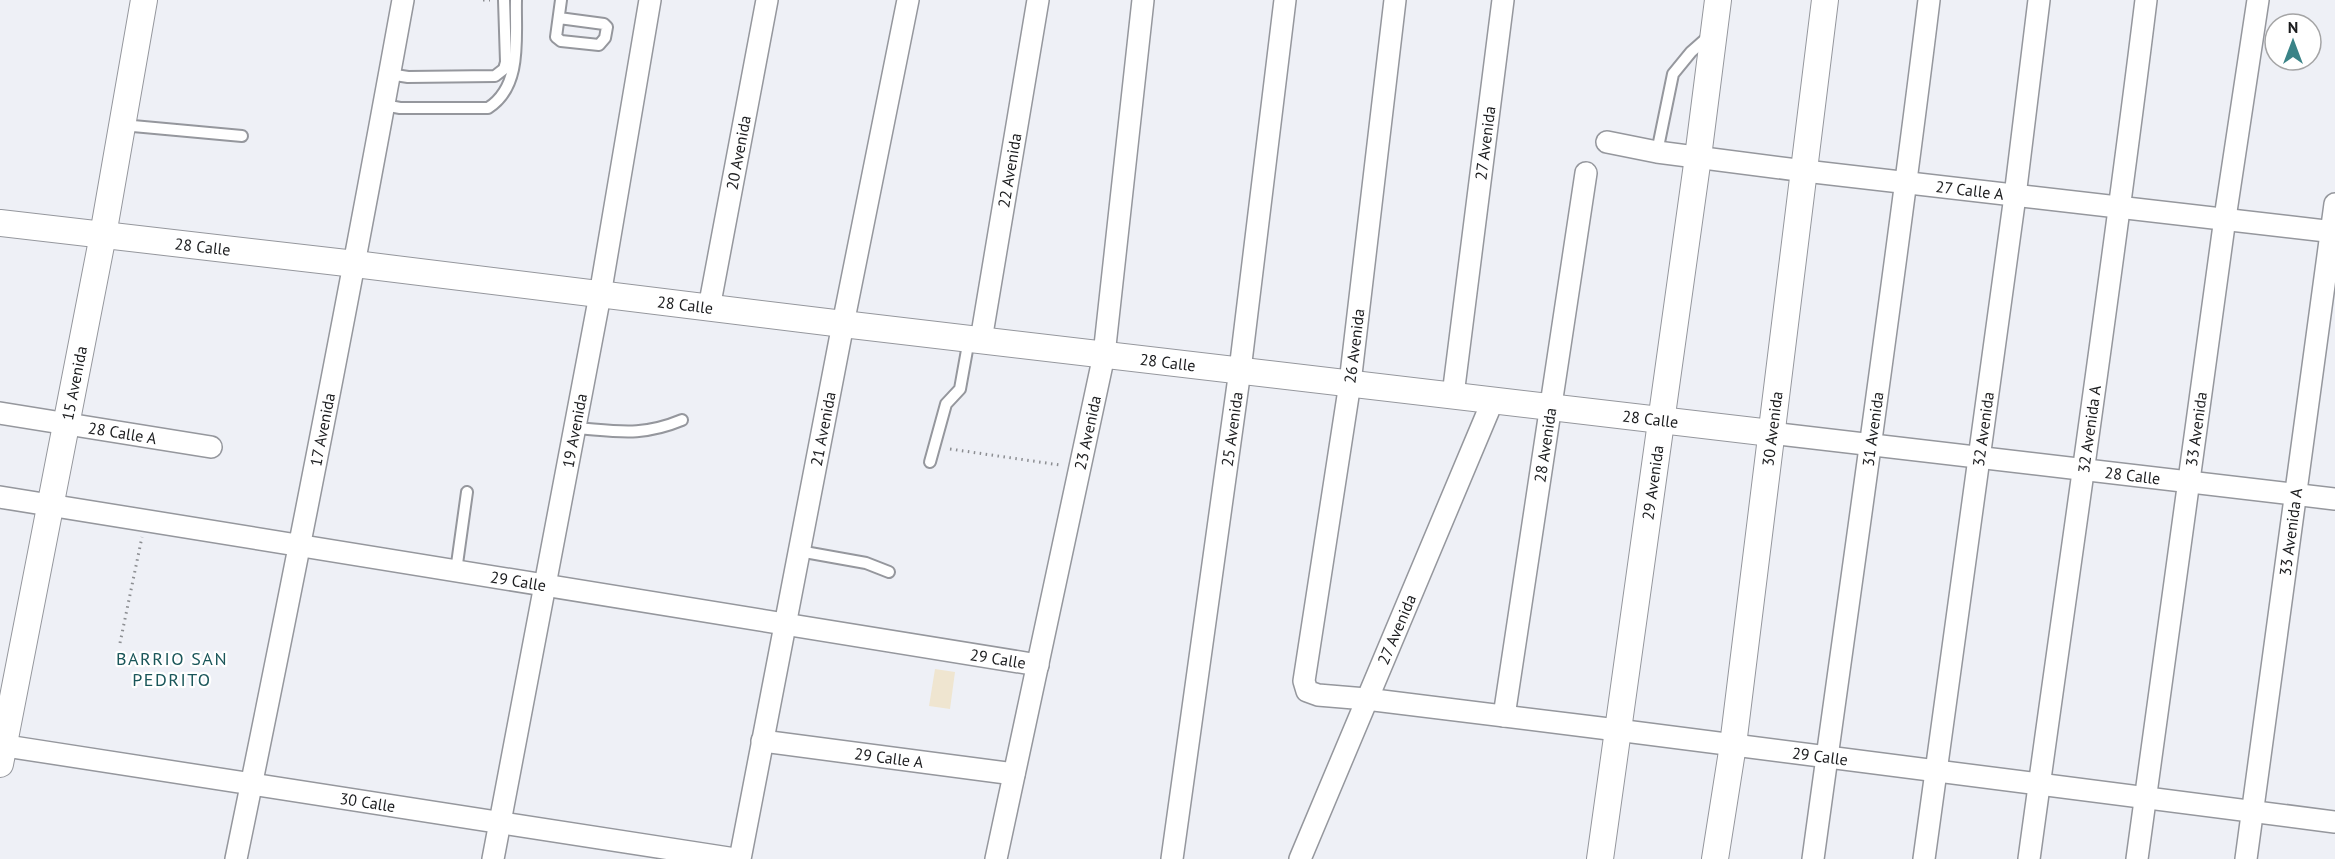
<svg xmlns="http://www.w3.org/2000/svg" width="2335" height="859" font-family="'PT Sans',sans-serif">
  <rect width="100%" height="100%" fill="#eef0f6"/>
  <polygon fill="#efe5d0" points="935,669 955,672 950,709 929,706"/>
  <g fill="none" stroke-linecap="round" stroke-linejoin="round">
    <defs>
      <g id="service">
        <polyline points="559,18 604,24 607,27 605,38 599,45 561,41 556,37 561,0"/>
        <polyline points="389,74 408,77 495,76 504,69 506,62 504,0"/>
        <path d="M384,105L400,108H488C523,86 515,36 516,0"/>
        <polyline points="122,125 242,136"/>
        <polyline points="1657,152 1673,74 1691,52 1708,37"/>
        <path d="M575,428C617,431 641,437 682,420"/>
        <polyline points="930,462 946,404 960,389 969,339"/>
        <polyline points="799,551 866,563 889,572"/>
        <polyline points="456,571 467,492"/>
      </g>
      <g id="minor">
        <path id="s1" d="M1395,0L1350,383L1304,681L1307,691L1318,695L1366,699L1617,730L2335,822"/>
        <path id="s2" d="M1607,142L1657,152L1805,171L2335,232"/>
        <path id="s3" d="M709,308L767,0"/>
        <path id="s4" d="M981,340L1038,0"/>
        <path id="s5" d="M1453,395L1503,0"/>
        <path id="s6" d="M0,413L211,447"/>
        <path id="s7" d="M1771,433L2335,499"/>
        <path id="s8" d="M0,497L1038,665"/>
        <path id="s9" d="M1504,716L1586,173"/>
        <path id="s10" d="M762,741L1014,774"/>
        <path id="s11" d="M0,745L735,859"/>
        <path id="s12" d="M236,859C295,573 351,287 403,0"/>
        <path id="s13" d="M493,859L600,295L650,0"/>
        <path id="s14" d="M740,859L843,324L908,0"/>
        <path id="s15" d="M996,859L1104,355L1143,0"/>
        <path id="s16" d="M1172,859L1240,370L1285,0"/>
        <path id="s17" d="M1300,859L1493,400"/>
        <path id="s18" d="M1813,859C1852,573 1894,287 1929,0"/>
        <path id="s19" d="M1924,859L2015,196L2039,0"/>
        <path id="s20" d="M2029,859C2068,573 2111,287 2146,0"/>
        <path id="s21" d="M2137,859L2225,218L2258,0"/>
        <path id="s22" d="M2246,859L2335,204"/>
      </g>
      <g id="tertiary">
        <path id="s23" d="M0,223L355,264L843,324L1771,433"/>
        <path id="s24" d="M0,764L103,235L144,0"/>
        <path id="s25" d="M1600,859L1698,157L1718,0"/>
        <path id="s26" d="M1715,859L1733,745L1825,0"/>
      </g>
    </defs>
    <use href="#service" stroke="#95979d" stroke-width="14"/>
    <use href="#minor" stroke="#95979d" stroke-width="24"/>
    <use href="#tertiary" stroke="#95979d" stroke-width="28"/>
    <g stroke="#8c8e92" stroke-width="3" stroke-dasharray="1.5 4.5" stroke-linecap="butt">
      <polyline points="483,0 490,0"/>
      <polyline points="950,449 1060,465"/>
      <polyline points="120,643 142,537"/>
    </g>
    <use href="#service" stroke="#fff" stroke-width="10"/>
    <use href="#minor" stroke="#fff" stroke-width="21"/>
    <use href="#tertiary" stroke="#fff" stroke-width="26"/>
  </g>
  <g text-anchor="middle" stroke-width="4.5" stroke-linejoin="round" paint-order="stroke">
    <g font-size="16" fill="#1b1c1e" stroke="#fff">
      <text dy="6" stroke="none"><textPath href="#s5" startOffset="254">27 Avenida</textPath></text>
      <text dy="6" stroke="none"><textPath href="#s3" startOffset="158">20 Avenida</textPath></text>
      <text dy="6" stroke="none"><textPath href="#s4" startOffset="172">22 Avenida</textPath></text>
      <text dy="6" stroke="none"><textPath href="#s2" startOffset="366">27 Calle A</textPath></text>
      <text dy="6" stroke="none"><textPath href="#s23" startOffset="204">28 Calle</textPath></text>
      <text dy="6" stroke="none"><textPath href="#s23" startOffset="690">28 Calle</textPath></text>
      <text transform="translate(1354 346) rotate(-83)" y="6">26 Avenida</text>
      <text dy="6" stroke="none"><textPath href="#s23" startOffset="1176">28 Calle</textPath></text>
      <text dy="6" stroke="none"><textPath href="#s24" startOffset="388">15 Avenida</textPath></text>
      <text dy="6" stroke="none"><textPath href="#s23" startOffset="1662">28 Calle</textPath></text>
      <text dy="6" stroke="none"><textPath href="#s14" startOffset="438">21 Avenida</textPath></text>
      <text dy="6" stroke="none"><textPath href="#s18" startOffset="434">31 Avenida</textPath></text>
      <text dy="6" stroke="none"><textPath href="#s21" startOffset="434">33 Avenida</textPath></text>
      <text dy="6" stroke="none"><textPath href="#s12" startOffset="438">17 Avenida</textPath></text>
      <text dy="6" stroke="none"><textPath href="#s13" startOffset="436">19 Avenida</textPath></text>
      <text dy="6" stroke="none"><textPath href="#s16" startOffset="434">25 Avenida</textPath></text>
      <text dy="6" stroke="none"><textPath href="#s26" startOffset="434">30 Avenida</textPath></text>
      <text dy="6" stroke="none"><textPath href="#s19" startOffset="434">32 Avenida</textPath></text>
      <text dy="6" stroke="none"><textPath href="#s20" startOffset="434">32 Avenida A</textPath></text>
      <text dy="6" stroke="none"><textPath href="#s15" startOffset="436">23 Avenida</textPath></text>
      <text dy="6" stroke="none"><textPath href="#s6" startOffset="124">28 Calle A</textPath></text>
      <text dy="6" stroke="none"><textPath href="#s9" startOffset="274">28 Avenida</textPath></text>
      <text dy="6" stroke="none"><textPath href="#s7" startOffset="364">28 Calle</textPath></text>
      <text dy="6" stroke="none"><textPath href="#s25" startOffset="380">29 Avenida</textPath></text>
      <text dy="6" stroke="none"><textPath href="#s22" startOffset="330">33 Avenida A</textPath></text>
      <text dy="6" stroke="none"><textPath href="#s8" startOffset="525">29 Calle</textPath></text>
      <text dy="6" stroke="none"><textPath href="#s17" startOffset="249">27 Avenida</textPath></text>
      <text dy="6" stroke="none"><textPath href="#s8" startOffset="1011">29 Calle</textPath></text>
      <text dy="6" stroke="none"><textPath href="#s1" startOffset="1215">29 Calle</textPath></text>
      <text dy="6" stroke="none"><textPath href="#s10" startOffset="128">29 Calle A</textPath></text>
      <text dy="6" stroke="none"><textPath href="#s11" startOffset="372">30 Calle</textPath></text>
    </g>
    <g font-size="18" letter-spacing="1.5" fill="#1a5659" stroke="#fff">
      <text x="172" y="665">BARRIO SAN<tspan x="172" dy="21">PEDRITO</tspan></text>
    </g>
  </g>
  <g transform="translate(2293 42)"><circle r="28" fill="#ffffff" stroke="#a4a4a5" stroke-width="1.5"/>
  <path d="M0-4.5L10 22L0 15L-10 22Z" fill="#3a8387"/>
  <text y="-9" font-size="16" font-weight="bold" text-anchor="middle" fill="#1b1c1e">N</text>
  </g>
</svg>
